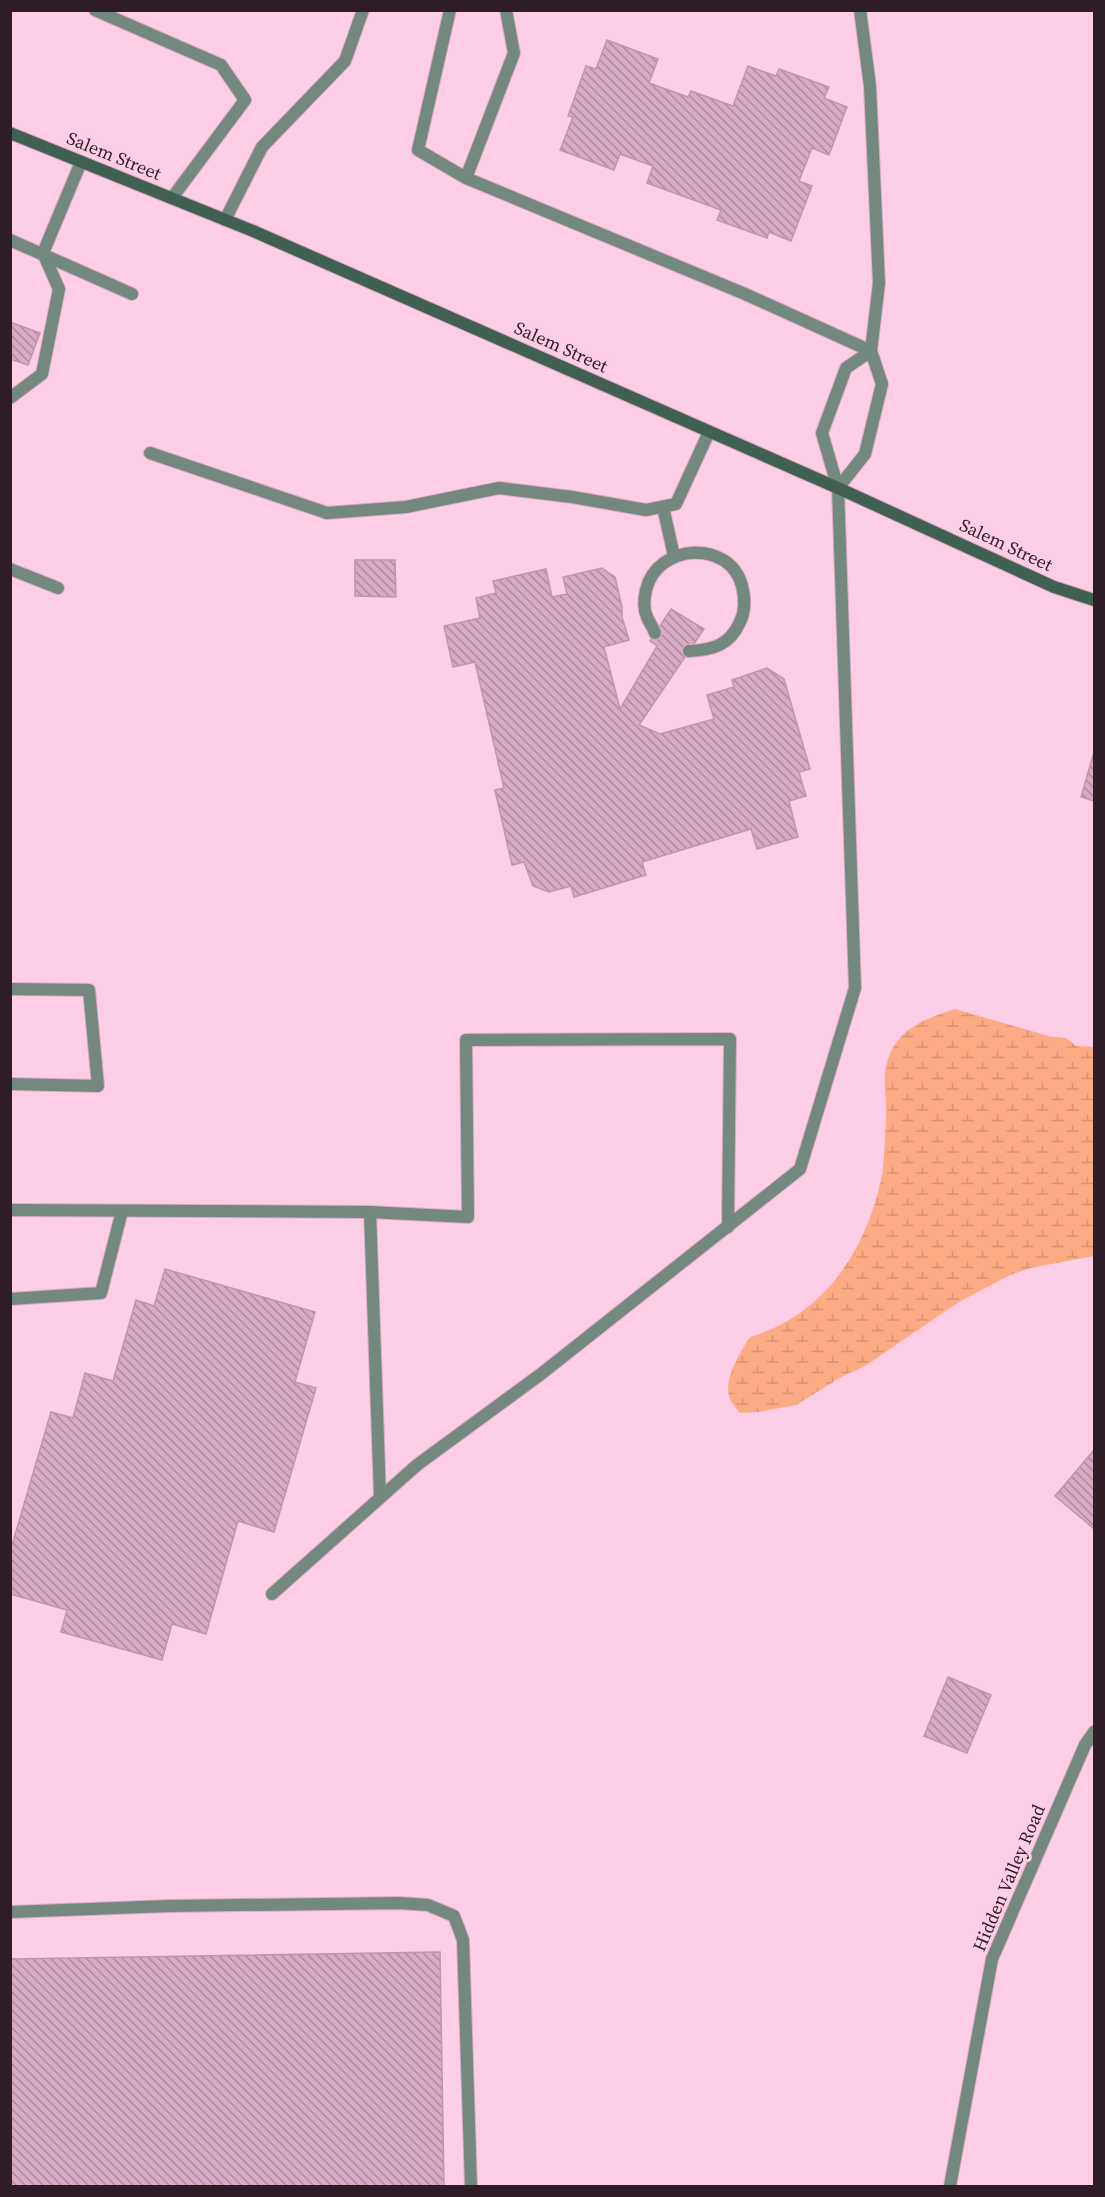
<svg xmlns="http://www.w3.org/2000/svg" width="1105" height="2197" font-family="'Source Serif 4',serif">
  <defs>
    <pattern id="wetland-marsh" width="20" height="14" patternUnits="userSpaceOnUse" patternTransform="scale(1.5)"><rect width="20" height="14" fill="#fcab85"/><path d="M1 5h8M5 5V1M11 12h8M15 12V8" fill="none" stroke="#d89373"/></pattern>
    <pattern id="building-back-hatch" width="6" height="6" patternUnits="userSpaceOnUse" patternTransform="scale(1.5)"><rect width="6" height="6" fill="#d9aac3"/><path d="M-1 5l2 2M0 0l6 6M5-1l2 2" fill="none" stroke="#b08a9e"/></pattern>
  </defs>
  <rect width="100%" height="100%" fill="#fecde6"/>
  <path fill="url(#wetland-marsh)" d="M955,1009L1052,1037L1066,1038L1076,1046L1094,1047V1256L1030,1268L1008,1276L959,1302L865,1366L843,1376L796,1405L758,1412L740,1413C737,1409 733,1405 731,1401C721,1382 740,1353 750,1337C824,1315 865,1252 881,1180C885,1161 884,1141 886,1121C888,1099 880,1076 890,1054C901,1027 930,1017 955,1009Z"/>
  <g fill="url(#building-back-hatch)" stroke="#c294ad" stroke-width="1.5">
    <polygon points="607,40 658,59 649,83 688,97 691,91 733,106 748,66 776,76 779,69 829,87 824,98 847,107 829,155 812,148 799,181 812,186 791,241 769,232 767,238 717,220 721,210 647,183 653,166 620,154 614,170 560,150 573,117 568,116 586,66 596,69"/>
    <polygon points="10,322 40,333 28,365 10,359"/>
    <polygon points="355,560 395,560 396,597 355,596"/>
    <polygon points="602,568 615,577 622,607 622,617 629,640 604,647 620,709 657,646 650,641 671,609 704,629 639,725 660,734 714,719 707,695 734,687 732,680 767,668 784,679 810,769 799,772 806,796 789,801 798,837 757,849 751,829 642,862 646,875 574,897 571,886 549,892 533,886 524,862 512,865 495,790 504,788 475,662 453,667 444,626 480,618 476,598 496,593 493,581 546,569 552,597 567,594 563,577"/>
    <polygon points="1094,752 1094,801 1081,797"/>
    <polygon points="165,1269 315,1312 295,1382 316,1388 274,1532 238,1521 206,1634 172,1624 162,1660 61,1632 67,1610 10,1594 10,1552 51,1412 73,1418 85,1373 113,1381 136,1300 154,1306"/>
    <polygon points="1094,1450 1094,1526 1093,1528 1055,1496"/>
    <polygon points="948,1677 991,1695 967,1753 924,1736"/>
    <polygon points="440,1952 444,2186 10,2186 10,1959"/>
  </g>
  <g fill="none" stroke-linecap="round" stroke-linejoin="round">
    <defs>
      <g id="lane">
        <polyline points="95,10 221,65 245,100 172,198"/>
        <polyline points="450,10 418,150 466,178 745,294 871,351"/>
        <polyline points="466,178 514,53 506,10"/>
        <polyline points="225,220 262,147 345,61 363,10"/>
        <polyline points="10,240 132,294"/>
        <polyline points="10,398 42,374 59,289 43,253 81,162"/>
        <polyline points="150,453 327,513 406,507 499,488 572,497 646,510 676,504 709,432"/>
        <polyline points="838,488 865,454 882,384 871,351 879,283 870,86 860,10"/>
        <polyline points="663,507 674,556"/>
        <polyline points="10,569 58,588"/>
        <path d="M655,633C653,627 649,622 647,617C643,608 644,598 646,590C657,543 730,539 742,586C745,598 746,610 740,622C730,645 713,650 689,651"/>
        <polyline points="10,989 89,990 98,1086 10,1084"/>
        <polyline points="10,1210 370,1212 380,1497"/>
        <polyline points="370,1212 468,1217 466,1040 730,1039 728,1227"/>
        <polyline points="10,1299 101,1293 122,1211"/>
        <polyline points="272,1594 417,1465 541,1374 800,1169 855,988 838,488 822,433 846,368 871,351"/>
        <polyline points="10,1912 169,1906 399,1903 428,1905 454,1916 463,1940 471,2186"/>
      </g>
      <polyline id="street" points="950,2186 992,1959 1085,1745 1094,1732"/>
      <polyline id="secondary" points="10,133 253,231 838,488 1054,587 1094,600"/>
    </defs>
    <use href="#lane" stroke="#d9adc3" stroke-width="14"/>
    <use href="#street" stroke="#d9adc3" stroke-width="14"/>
    <use href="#secondary" stroke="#d9adc3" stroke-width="14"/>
    <use href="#lane" stroke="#73887f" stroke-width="12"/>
    <use href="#street" stroke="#73887f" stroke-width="12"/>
    <use href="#secondary" stroke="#406052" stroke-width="12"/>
  </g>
  <g text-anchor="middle" stroke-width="6" stroke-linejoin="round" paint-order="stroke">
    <g font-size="18" fill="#2e1c26" stroke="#fecde6">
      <text transform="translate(114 156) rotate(22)" y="6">Salem Street</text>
      <text transform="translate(561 347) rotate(24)" y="6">Salem Street</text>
      <text transform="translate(1006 545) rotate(25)" y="6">Salem Street</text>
      <text transform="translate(1009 1878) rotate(-67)" y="6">Hidden Valley Road</text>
    </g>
  </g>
  <rect width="1105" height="2197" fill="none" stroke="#2e1c26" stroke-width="24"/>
</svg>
